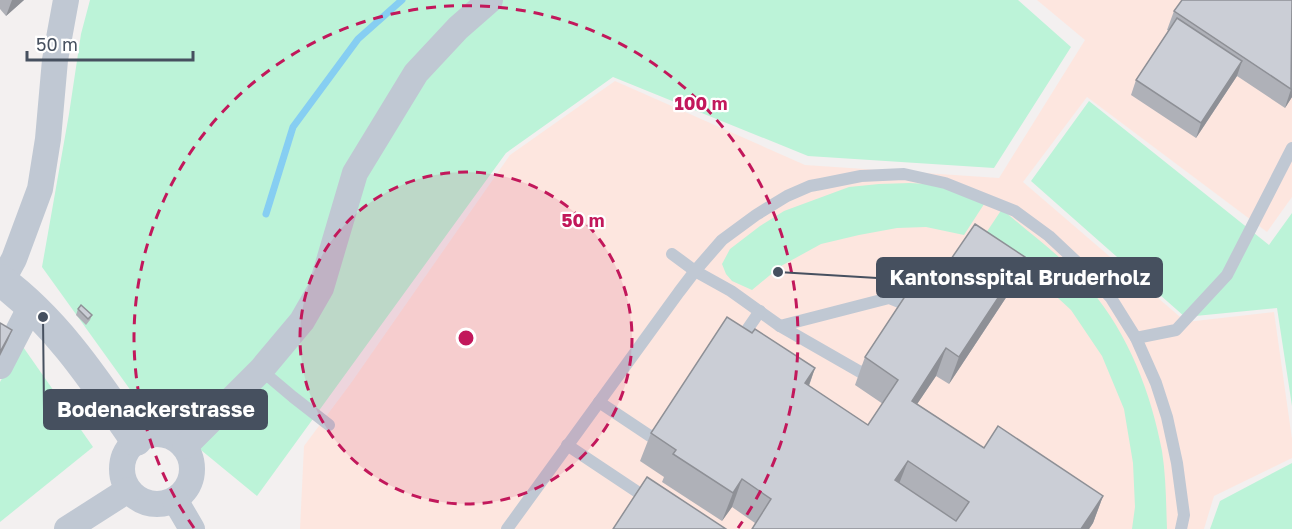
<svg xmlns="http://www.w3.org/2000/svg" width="1292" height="529" font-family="'Golos Text',sans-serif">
  <rect width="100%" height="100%" fill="#f3f0f0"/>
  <polygon fill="#fde6df" points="1037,0 1292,0 1292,197 1267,232 1087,97 1023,182 1186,322 1274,312 1292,439 1292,458 1214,496 1204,529 300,529 304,446 351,383 510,155 615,81 805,165 999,178 1085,40"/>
  <g fill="#bcf3d8">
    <polygon points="90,0 1018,0 1071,47 994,168 808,156 613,77 506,153 257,496 134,395 42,267 69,114 81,34"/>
    <polygon points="1089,101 1269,245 1292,213 1292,406 1277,308 1185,317 1031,181"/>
    <polygon points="910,183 942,185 988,198 964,235 926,227 897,228 859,235 821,244 781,266 752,290 732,281 726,274 722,264 730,249 760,226 784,211 849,187 879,184"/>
    <path d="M1002,209C1031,235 1065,258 1090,289C1129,335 1151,393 1162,451C1166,476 1166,503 1167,529H1132L1135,507L1133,463L1124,409L1102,356L1071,310L1033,275L982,239Z"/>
    <polygon points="21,344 93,447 0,522 0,382"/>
    <polygon points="1292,463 1292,529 1210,529 1220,501"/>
  </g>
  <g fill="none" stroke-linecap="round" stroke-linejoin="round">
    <polyline stroke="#86cef2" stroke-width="7" points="266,214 293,127 358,39 402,0"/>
    <g stroke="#c0c8d3" stroke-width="12">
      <polyline points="672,254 695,271 731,291 780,326 862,373 870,366"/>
      <polyline points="780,326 889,298 914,308"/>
      <polyline points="1136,338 1176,330 1227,275 1292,148"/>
      <polyline points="738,343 760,311"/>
      <polyline points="261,370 293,397 329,425"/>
      <polyline points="599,402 650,436 665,434"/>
      <polyline points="567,445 651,501"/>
      <polyline points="507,529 679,292 695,271 722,240 756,215 787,196 810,186 821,184 861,176 904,174 945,183 1015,211 1049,236 1081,266 1111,298 1136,338 1156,383 1167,417 1177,463 1184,515 1181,529"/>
    </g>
    <g stroke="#c0c8d3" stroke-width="26">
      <polyline points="2,281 14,259 40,189 48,139 55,60 66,0"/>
      <polyline points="0,366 31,306"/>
      <circle cx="157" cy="469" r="35"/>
      <polyline points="185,446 261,370 302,321 321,288 355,173 416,73 458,28 490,0"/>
      <polyline points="175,500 192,529"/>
      <polyline points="67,529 128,490"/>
    </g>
    <path stroke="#c0c8d3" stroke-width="32" d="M0,280C57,322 96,382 136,440"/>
  </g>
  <g fill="#afb1b8">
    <polygon points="0,0 24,0 6,16 0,9"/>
    <polygon points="1292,0 1292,97 1285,108 1237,76 1196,138 1131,95 1136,80 1169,31 1167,30 1174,11"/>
    <polygon points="1025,257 1015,284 949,384 936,376 917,404 984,448 1103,496 1093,523 1089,529 752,529 755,523 732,507 722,521 662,482 664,477 640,461 651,433 752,333 815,368 809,386 868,425 883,404 855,385 865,357 936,281"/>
    <polygon points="78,309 92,315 90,320 86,325 76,315"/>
  </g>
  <g fill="#8e9096">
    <polygon points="12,0 24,0 6,16"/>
    <polygon points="1242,61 1237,76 1196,138 1201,123"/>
    <polygon points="1292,88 1292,97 1285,108 1291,89"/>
    <polygon points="1025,257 1015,284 949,384 959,357"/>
    <polygon points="12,330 8,340 0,356 0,352"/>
    <polygon points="946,348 936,376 901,428 912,401"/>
    <polygon points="815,368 805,396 805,383"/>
    <polygon points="908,461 897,489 895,480"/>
    <polygon points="742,479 732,507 722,521 733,493"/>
    <polygon points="1103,496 1093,523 1089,529 1081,529"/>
  </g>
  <g fill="#cbced6" stroke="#8e9096" stroke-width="1.5" fill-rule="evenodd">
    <polygon points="1182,0 1292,0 1291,89 1174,11"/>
    <polygon points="1177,18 1242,61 1201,123 1136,80"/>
    <path d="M975,224L1025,257L959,357L946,348L912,401L984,448L998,426L1103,496L1081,529H752L771,499L742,479L733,493L673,454L676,450L651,433L727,317L752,333L755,329L815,368L805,383L868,425L898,380L865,357L921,272L936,281ZM908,461L969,502L956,521L895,480Z"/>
    <polygon points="81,305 92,315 88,319 78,309"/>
    <polygon points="0,323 12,330 0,352"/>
    <polygon points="647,477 726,529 613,529"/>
  </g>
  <circle cx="466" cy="338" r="166" fill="#c2185b" fill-opacity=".12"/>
  <g fill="none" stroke="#c2185b" stroke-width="3" stroke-dasharray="10 8">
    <circle cx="466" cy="338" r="166"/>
    <path d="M194 528A332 332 0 1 1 738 528"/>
  </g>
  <circle cx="466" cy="338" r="9" fill="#c2185b" stroke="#fff" stroke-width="3"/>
  <g font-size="18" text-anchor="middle" font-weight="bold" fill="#c2185b" stroke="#fff" stroke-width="4.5" stroke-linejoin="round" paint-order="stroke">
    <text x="701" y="110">100 m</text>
    <text x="583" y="227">50 m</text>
  </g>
  <path fill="none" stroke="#46505f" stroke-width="2" d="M778 272L877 278M43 317L44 410"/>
  <g fill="#46505f" stroke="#fff" stroke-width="2">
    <circle cx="778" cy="272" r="6"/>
    <circle cx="43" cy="317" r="6"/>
  </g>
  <g fill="#46505f" stroke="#46505f" stroke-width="2">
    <rect x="877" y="258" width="285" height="39" rx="6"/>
    <rect x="44" y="390" width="223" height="39" rx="6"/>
  </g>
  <g font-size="21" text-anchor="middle" font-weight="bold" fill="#fff">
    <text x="1020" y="285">Kantonsspital Bruderholz</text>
    <text x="156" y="417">Bodenackerstrasse</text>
  </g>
  <path d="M27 51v9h166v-9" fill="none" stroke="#46505f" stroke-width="3"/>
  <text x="36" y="51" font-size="18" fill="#46505f" stroke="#ffffff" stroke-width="4.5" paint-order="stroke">50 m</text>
</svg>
